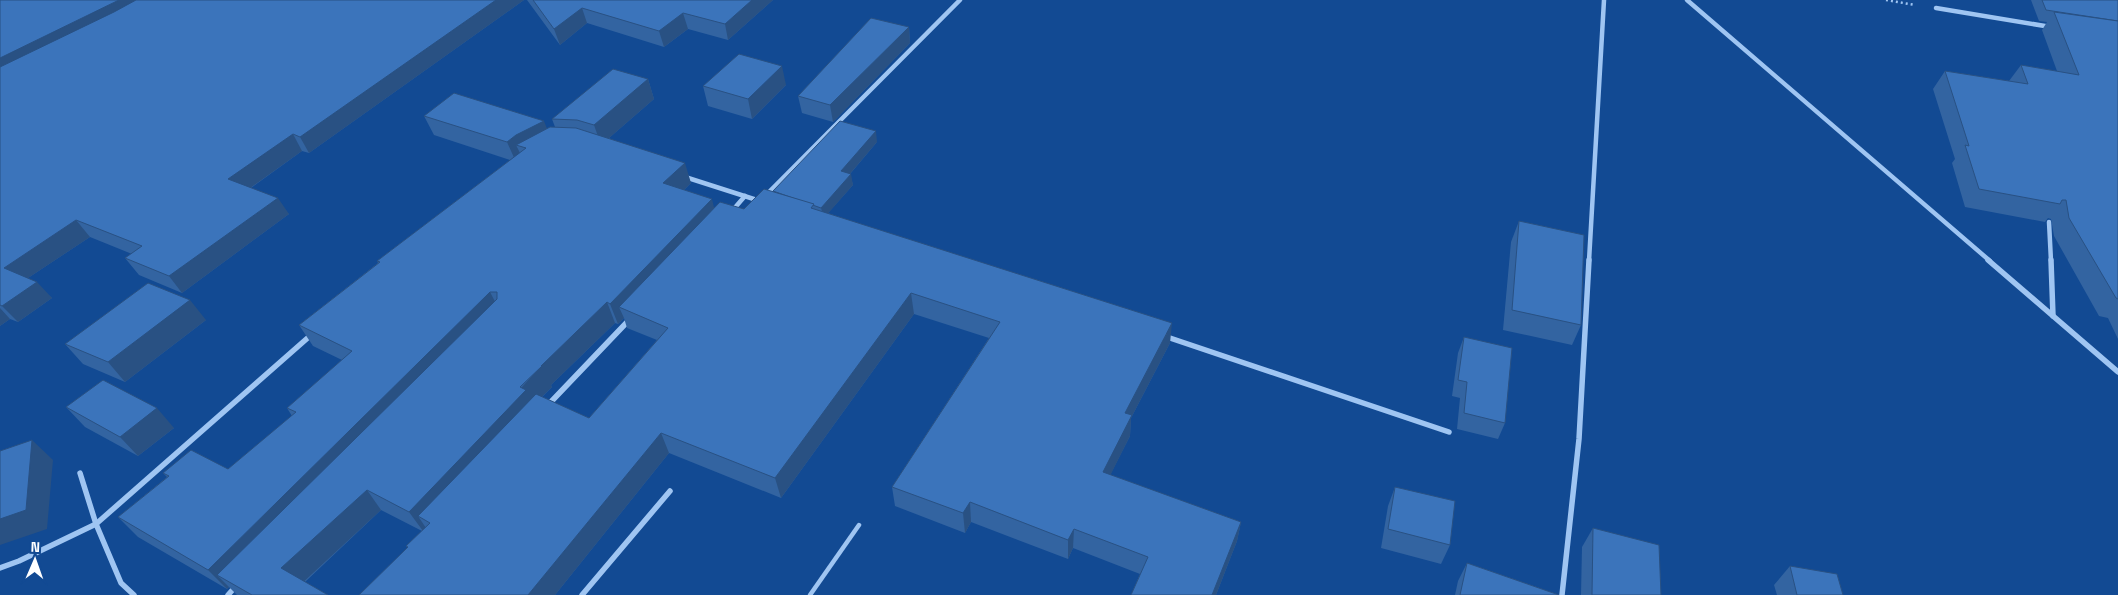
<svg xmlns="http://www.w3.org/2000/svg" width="2118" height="595" font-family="'Space Grotesk',sans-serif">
  <rect width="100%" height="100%" fill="#124a93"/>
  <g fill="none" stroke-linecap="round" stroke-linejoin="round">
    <polyline stroke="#9fc5f2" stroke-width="2.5" stroke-dasharray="2 3" stroke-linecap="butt" points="1886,0 1915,5"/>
    <polyline stroke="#9fc5f2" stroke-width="4.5" points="810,595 859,525"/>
    <g stroke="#9fc5f2" stroke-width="4.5">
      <polyline points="1687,0 1990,261"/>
      <polyline points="1936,8 2051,27"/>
      <polyline points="685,177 760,201"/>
      <polyline points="766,195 960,0"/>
      <polyline points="732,211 745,196"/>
      <polyline points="2049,222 2051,261"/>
      <polyline points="1589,261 1604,0"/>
    </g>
    <g stroke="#9fc5f2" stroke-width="5.5">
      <polyline points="1988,260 2118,372"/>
      <polyline points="2051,260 2053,316"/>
      <polyline points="1164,336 1449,432"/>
      <polyline points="548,405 630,319"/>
      <polyline points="80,473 96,524 121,583 134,595"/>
      <polyline points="0,568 19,561 96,524 311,335"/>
      <polyline points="228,595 236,586"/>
      <polyline points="582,595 670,491"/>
      <polyline points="1562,595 1579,439 1589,260"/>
    </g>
  </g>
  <g fill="#3364a1" fill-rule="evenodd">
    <polygon points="0,0 524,0 309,153 302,151 251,188 289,214 182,293 139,275 125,258 132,254 90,237 28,278 52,298 18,322 10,319 0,326"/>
    <polygon points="527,0 773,0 728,40 688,29 664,47 587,23 560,45"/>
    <polygon points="2031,0 2118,0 2118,339 2108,318 2099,316 2054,236 2051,219 2048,218 2045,222 1965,207 1952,163 1955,159 1933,89 1945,71 2009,81 2021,65 2057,71 2042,30 2047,22 2039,21"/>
    <polygon points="909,27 910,43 833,122 802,113 798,96"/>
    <path d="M648,79L654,99L609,138L691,183L684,190L714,208L744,209L773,191L877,142L850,174L853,185L828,213L1170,343L1131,418L1130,436L1110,475L1241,522L1237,541L1216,595H1131L1140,574L1073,548L1068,559L971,522L965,533L895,506L892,487L989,338L914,314L781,498L669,453L555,595H359L408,548L406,546L422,531L381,510L305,582L328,595H237L229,587L227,589L138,537L118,517L167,477L163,473L228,469L292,416L287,408L342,360L313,346L299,325L378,263L377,261L510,160L434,135L424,116L547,129L555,127L552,119ZM624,318L627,328L657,340L589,418L542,397L552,387L551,385L615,323L618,324Z"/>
    <polygon points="786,85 752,119 708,106 703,86"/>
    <polygon points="1519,221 1581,325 1572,345 1503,330 1511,242"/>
    <polygon points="206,320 125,382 83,364 65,344"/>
    <polygon points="1464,337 1505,423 1498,439 1457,429 1460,398 1452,396 1458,353"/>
    <polygon points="66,407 174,428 138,456 85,427"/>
    <polygon points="1395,487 1450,545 1441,564 1381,548 1388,506"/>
    <polygon points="1593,528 1661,595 1581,595 1582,547"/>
    <polygon points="1467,563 1559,595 1455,595 1458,581"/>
    <polygon points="1790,566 1843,595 1777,595 1774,585"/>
  </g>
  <g fill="#295183">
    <polygon points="119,0 158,0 0,80 0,58"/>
    <polygon points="496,0 524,0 309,153 300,137"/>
    <polygon points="752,0 773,0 728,40 725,24"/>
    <polygon points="582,8 587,23 560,45 554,29"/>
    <polygon points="683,13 688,29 664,47 659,31"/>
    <polygon points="909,27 910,43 833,122 830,105"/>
    <polygon points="782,66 786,85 752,119 748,99"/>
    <polygon points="648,79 654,99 601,145 594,125"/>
    <polygon points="544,121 552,141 526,148 516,145 522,157 516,162 507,142 516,135"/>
    <polygon points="876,131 877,142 843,182 841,171"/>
    <polygon points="293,134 302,151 239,196 228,179"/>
    <polygon points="685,163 691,183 670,204 663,183"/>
    <polygon points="851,174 853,185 824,218 821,208"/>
    <polygon points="278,198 289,214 182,293 169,276"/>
    <polygon points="712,199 717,220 619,307 624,318 618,324 610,304"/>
    <polygon points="76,220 90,237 19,284 4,268"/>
    <polygon points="37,282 52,298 18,322 2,306"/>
    <polygon points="490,292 501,313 217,575 229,587 227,589 208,570"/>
    <polygon points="911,293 914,314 781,498 775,478"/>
    <polygon points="190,300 206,320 125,382 108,362"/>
    <polygon points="607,302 615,323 551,385 552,387 418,516 426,528 423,531 409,512 541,366"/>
    <polygon points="0,308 10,319 0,326"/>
    <polygon points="1172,323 1170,343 1131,418 1130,436 1102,492 1103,472 1125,413"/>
    <polygon points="157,408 174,428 138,456 120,437"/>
    <polygon points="661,433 669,453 555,595 528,595"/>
    <polygon points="32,440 53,460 47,529 0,545 0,519"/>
    <polygon points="367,490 381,510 298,587 281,568"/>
    <polygon points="970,502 971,522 965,533 963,513"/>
    <polygon points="1241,522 1237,541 1216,595 1212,595"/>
    <polygon points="1074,529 1073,548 1068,559 1068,540"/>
  </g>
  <g fill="#3b74bb" stroke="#295183">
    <polygon points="0,0 119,0 0,58"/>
    <polygon points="136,0 496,0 300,137 293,134 228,179 278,198 169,276 125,258 142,246 76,220 4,268 37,282 2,306 0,305 0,67 114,12"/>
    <polygon points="533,0 752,0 725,24 683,13 659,31 582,8 554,29"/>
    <polygon points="2042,0 2118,0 2118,21 2046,10"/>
    <polygon points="2054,12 2118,21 2118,299 2116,298 2069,218 2066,200 2062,200 2060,204 1979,189 1965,145 1969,146 1945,71 2028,84 2021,65 2079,75"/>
    <polygon points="871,18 909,27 830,105 798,96"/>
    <polygon points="739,54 782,66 748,99 703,86"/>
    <polygon points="613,69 648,79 594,125 577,120 552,119"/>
    <polygon points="454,93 544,121 516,135 507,142 424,116"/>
    <polygon points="840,121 876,131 841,171 851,174 821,208 773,191"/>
    <polygon points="550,127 576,128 685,163 663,183 712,199 610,304 607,302 541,366 542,366 520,387 526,390 409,512 367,490 281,568 328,595 252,595 217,575 497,299 497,292 490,292 208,570 118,517 169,476 163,473 191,450 228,469 296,412 287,408 352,351 299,325 380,262 377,261 526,148 516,145"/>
    <polygon points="764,189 814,204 811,208 1172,323 1125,413 1132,415 1103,472 1241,522 1212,595 1131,595 1148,557 1074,529 1068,540 970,502 963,513 892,487 1000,322 911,293 775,478 661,433 528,595 359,595 408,547 406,546 430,523 418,516 536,394 589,418 668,328 619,307 720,202 744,209"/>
    <polygon points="1519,221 1584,235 1581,325 1512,310"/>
    <polygon points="148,283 190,300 108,362 65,344"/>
    <polygon points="1464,337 1512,348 1505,423 1464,413 1467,382 1458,380"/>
    <polygon points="103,380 157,408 120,437 66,407"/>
    <polygon points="32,440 26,510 0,519 0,451"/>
    <polygon points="1395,487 1455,501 1450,545 1388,529"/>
    <polygon points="1593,528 1659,545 1661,595 1592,595"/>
    <polygon points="1467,563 1559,595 1460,595"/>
    <polygon points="1790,566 1837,574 1843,595 1797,595"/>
  </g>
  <g transform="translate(35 560) rotate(2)" stroke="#124a93" stroke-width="4" paint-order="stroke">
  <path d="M0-4L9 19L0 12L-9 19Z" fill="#ffffff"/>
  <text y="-8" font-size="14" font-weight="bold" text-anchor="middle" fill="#ffffff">N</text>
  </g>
</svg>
